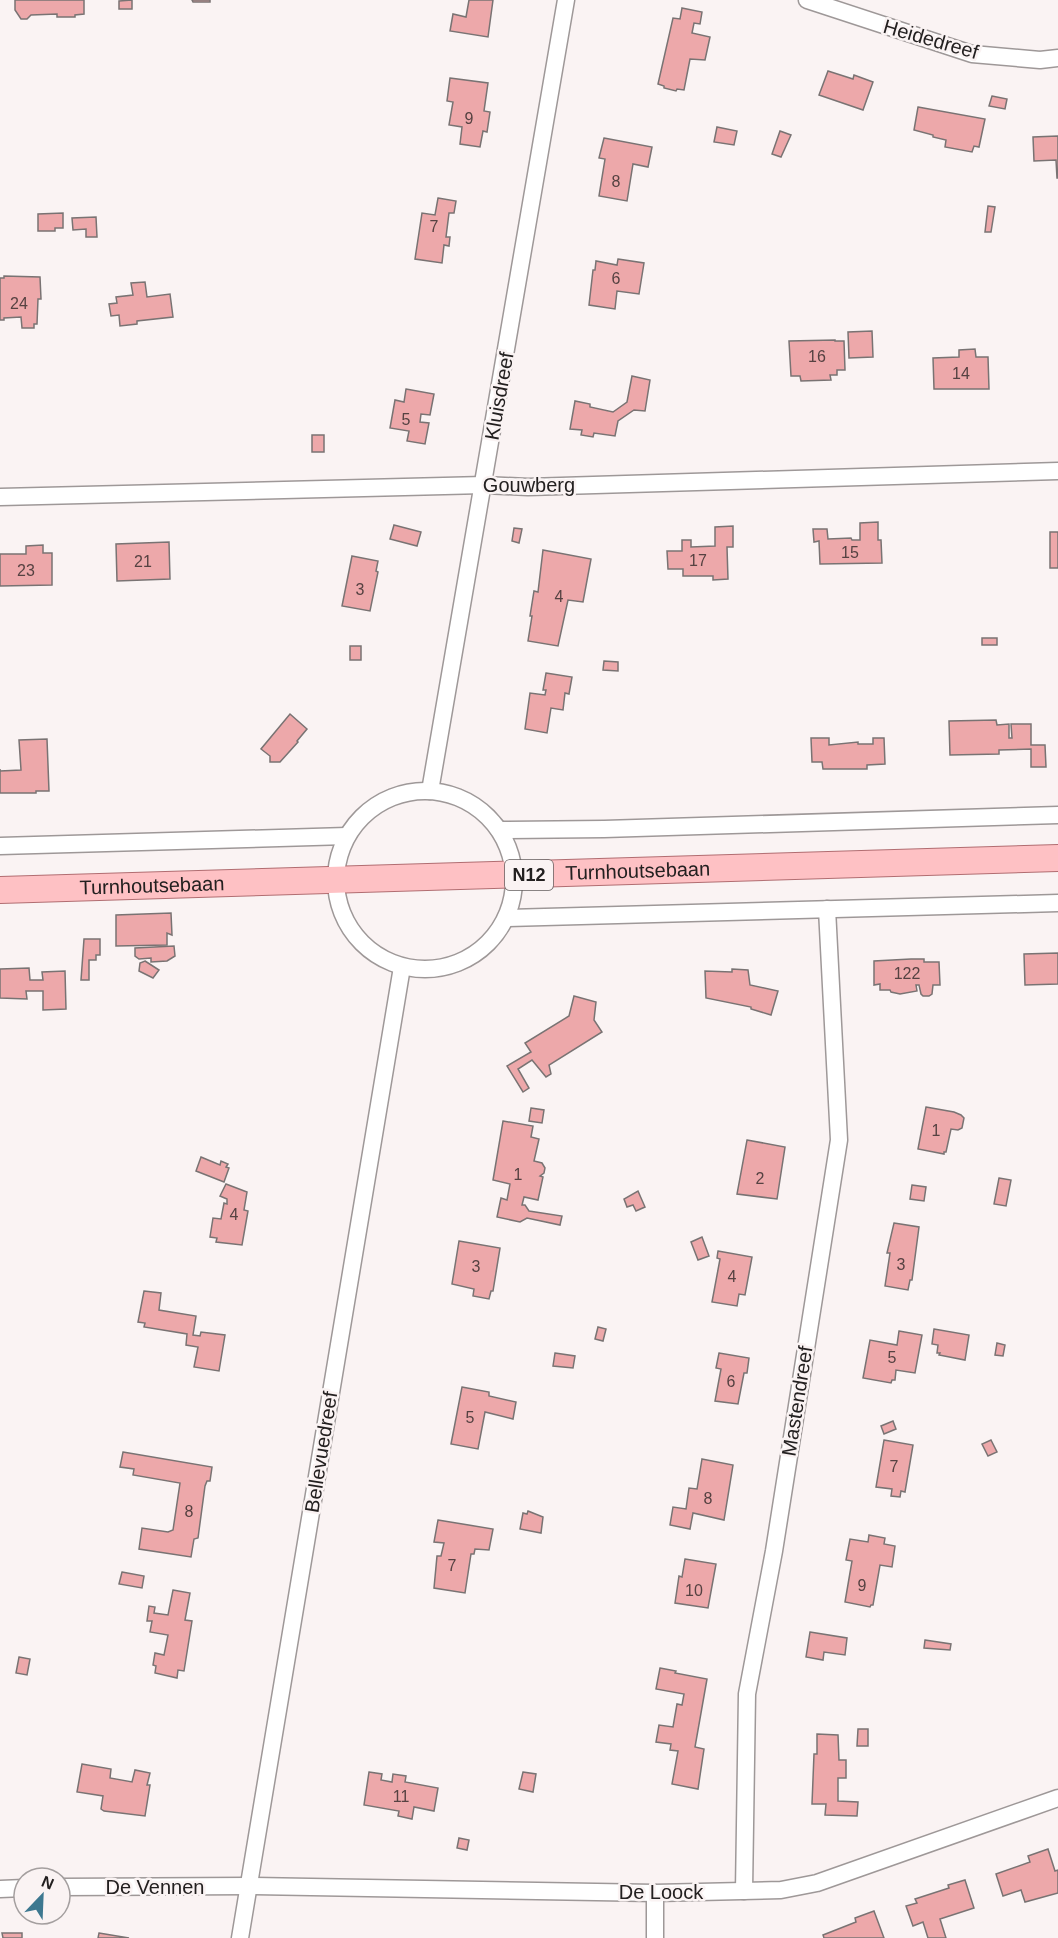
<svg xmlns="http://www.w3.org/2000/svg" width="1058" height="1938" font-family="Arial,sans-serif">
  <rect width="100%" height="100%" fill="#faf3f3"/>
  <g fill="#eda8aa" stroke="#797373" stroke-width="1.5">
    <polygon points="15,0 84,0 84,14 75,15 75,17 57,17 57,14 31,15 27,19 21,19 15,10"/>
    <polygon points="132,0 132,9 119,9 119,1"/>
    <polygon points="192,0 210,0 210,2 193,2"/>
    <polygon points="469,0 493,0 488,37 450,31 453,14 466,17"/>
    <polygon points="682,8 702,12 700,24 694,23 692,33 710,37 705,60 690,59 684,90 677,89 676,91 664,88 664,86 658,84 673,18 680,19"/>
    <polygon points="828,71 853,79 854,75 873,82 863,110 819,95"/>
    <polygon points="450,78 488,83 484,111 490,112 487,132 483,131 480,147 460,144 462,127 449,125 453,102 447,101"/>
    <polygon points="992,96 1007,99 1005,109 989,106"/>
    <polygon points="918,107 985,119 979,147 974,146 972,152 945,147 946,140 933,137 933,135 914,130"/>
    <polygon points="717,127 737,131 734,145 714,142"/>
    <polygon points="780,131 791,135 781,157 772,154"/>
    <polygon points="1058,136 1058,178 1057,178 1056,160 1034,161 1033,137"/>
    <polygon points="604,138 652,147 648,167 633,164 627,201 599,196 605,159 599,158"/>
    <polygon points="438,198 456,201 454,213 449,213 446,237 450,237 449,246 444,245 442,263 415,259 422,213 435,215"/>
    <polygon points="988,206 995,207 991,232 985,232"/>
    <polygon points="63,213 63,228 55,228 55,231 38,231 38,214"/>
    <polygon points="96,217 97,237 86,237 86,229 73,230 72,218"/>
    <polygon points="618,259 644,263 639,294 617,291 615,309 589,305 593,270 595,270 596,261 617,265"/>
    <polygon points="4,276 40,277 41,299 38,299 37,324 34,324 34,328 22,328 21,317 4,318 4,320 0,320 0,278 4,278"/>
    <polygon points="145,282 147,297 170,294 173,317 137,321 137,324 120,326 119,315 111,316 109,304 117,303 116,297 133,295 131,283"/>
    <polygon points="872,331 873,357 849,358 848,332"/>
    <polygon points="835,340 835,341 844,341 845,370 837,370 837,375 830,375 831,380 801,381 800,376 791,376 789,341"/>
    <polygon points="975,349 976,357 988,357 989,389 934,389 933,358 959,357 959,350"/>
    <polygon points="632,376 650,380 645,411 634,410 618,421 615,436 594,433 593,437 581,435 582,430 570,429 575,401 590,404 590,407 613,412 627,402"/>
    <polygon points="406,389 434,394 430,415 421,414 420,422 429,423 425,444 407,441 409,431 390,428 395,400 404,402"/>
    <rect x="312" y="435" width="12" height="17"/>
    <polygon points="878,522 878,540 881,540 882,563 820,564 819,541 814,542 813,529 827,529 828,539 851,538 852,540 860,540 860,523"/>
    <polygon points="394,525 421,532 417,546 390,539"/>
    <polygon points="733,526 733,547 727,547 728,579 713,580 713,576 683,576 683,569 668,569 667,551 682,551 682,540 691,540 691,547 715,546 715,527"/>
    <polygon points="514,528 522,529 519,543 512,541"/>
    <rect x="1050" y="532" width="8" height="36"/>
    <polygon points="169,542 170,579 117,581 116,544"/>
    <polygon points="43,545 43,553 52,553 52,585 0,586 0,554 26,554 26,546"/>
    <polygon points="543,550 591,559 583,602 568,600 558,646 528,641 532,616 530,616 534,591 538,592"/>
    <polygon points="352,556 378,561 376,571 378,572 370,611 342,606"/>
    <rect x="982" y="638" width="15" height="7"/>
    <rect x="350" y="646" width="11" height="14"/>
    <polygon points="604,661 618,662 618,671 603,670"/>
    <polygon points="546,673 572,677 569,694 565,693 563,710 551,708 547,733 525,729 530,693 545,695 546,690 543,690"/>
    <polygon points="290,714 307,729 297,741 298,742 280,762 270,762 270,756 261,749"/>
    <polygon points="996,720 997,725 1009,724 1009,738 1012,738 1011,724 1031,724 1031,745 1045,745 1046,767 1031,767 1031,749 999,750 999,754 950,755 949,721"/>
    <polygon points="811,738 829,738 829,745 858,742 858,744 873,744 873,738 884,738 885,764 867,765 867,769 823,769 822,762 812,762"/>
    <polygon points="47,739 49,791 36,791 36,793 0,793 0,769 0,771 21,770 19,740"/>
    <polygon points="171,913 172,935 167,933 167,945 116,946 116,915"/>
    <polygon points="84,939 100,939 100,955 96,955 96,960 89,960 89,980 81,980"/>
    <polygon points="174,946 175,956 167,961 151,962 151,958 139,959 135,956 135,948"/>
    <polygon points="1058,953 1058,984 1025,985 1024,954"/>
    <polygon points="911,959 924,959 924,962 939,962 940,985 933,985 932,994 929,996 923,996 921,994 919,985 916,985 917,991 900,994 891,992 890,990 880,990 880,984 874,985 874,961"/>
    <polygon points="145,961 159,970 153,978 139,971 140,963"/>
    <polygon points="29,968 30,980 43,980 42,972 65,971 66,1009 43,1010 43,991 26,991 27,999 0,998 0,969"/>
    <polygon points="732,969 748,970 750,985 778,991 771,1015 751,1009 751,1007 706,998 705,971 732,972"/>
    <polygon points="574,996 596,1002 594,1020 602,1032 549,1065 551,1074 546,1077 532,1060 518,1069 529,1088 523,1092 507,1066 531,1052 525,1043 569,1016"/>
    <polygon points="926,1107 954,1112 961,1115 964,1118 962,1128 958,1130 951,1129 946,1152 944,1152 944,1154 918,1149"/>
    <polygon points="531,1108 544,1110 542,1123 529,1121"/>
    <polygon points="503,1121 533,1126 531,1137 539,1139 534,1161 542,1163 545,1168 544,1173 540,1176 543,1177 538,1200 524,1197 522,1205 525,1205 529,1211 562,1216 560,1225 527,1218 520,1222 497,1217 501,1198 507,1200 510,1184 493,1180"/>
    <polygon points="747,1140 785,1147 777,1199 737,1194"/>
    <polygon points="201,1157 220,1165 221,1161 228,1164 226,1167 229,1168 224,1182 196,1171"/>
    <polygon points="999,1178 1011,1180 1006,1206 994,1204"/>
    <polygon points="226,1184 247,1192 244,1210 248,1211 242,1245 216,1242 217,1238 210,1237 213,1218 221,1219 224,1203 227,1204 227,1199 220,1196"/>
    <polygon points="912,1185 926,1187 924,1201 910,1199"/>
    <polygon points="638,1191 645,1207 636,1211 633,1205 627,1207 624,1199"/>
    <polygon points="894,1223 919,1227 912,1280 910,1280 908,1290 885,1286 890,1253 887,1253"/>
    <polygon points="702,1237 709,1256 698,1260 691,1242"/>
    <polygon points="459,1241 500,1248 493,1291 491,1291 489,1299 473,1296 474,1289 452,1284"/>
    <polygon points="718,1251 752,1257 745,1295 739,1294 737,1306 712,1302 720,1259 717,1258"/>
    <polygon points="144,1291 161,1293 159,1310 196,1316 193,1335 200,1336 201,1332 225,1335 219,1371 194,1367 198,1347 186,1345 187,1334 144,1327 145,1323 138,1322"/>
    <polygon points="598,1327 606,1329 603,1341 595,1339"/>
    <polygon points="934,1329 969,1335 965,1360 939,1355 940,1353 937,1353 938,1345 932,1344"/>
    <polygon points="899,1331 922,1335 915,1373 896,1370 895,1380 892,1380 891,1383 863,1378 870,1340 897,1345"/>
    <polygon points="997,1343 1005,1345 1003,1356 995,1355"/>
    <polygon points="555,1353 575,1356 573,1368 553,1366"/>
    <polygon points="719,1353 749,1358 747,1373 744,1373 738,1404 715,1401 721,1369 716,1368"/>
    <polygon points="462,1387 489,1392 489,1396 516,1402 513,1419 485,1412 478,1449 451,1444"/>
    <polygon points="893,1421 896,1429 884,1434 881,1426"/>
    <polygon points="884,1440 913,1445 905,1492 901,1491 900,1497 891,1496 892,1489 876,1487"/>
    <polygon points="991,1440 997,1452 988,1456 982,1444"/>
    <polygon points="123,1452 212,1467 210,1481 207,1481 205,1486 198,1538 194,1539 191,1557 139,1549 142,1528 168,1532 173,1530 180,1483 133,1475 134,1469 120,1467"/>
    <polygon points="702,1459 733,1465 724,1520 693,1513 690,1529 670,1525 673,1507 686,1509 689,1488 697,1489"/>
    <polygon points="528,1511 543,1517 541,1533 520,1529 523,1513 527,1514"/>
    <polygon points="438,1520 493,1529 489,1550 475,1549 474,1554 471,1554 465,1593 434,1588 437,1556 441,1556 444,1543 434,1542"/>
    <polygon points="869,1535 885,1538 884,1544 895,1546 892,1567 880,1565 873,1605 871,1605 870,1607 845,1602 852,1561 846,1560 850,1539 868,1542"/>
    <polygon points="685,1559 716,1564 708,1608 675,1603 679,1576 682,1577"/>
    <polygon points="122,1572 144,1576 142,1588 119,1584"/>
    <polygon points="173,1590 190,1593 185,1620 192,1621 184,1671 178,1670 177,1678 155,1673 156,1666 153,1665 155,1653 164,1655 168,1635 150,1632 152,1621 147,1621 149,1606 155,1607 154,1613 168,1615"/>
    <polygon points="810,1632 847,1638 845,1655 824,1652 823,1660 806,1657"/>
    <polygon points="925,1640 951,1644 950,1650 924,1648"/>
    <polygon points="19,1657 30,1659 27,1675 16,1673"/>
    <polygon points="660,1668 676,1671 675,1673 707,1679 695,1747 704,1749 698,1789 672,1784 678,1751 670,1750 671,1744 656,1742 659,1725 673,1727 677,1704 682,1705 684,1694 656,1689"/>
    <polygon points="858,1729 868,1729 868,1746 857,1746"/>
    <polygon points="817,1734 838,1735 839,1760 846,1760 846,1778 838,1778 838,1801 858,1802 857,1816 825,1815 826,1804 812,1804 814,1754 817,1754"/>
    <polygon points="82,1764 111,1769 110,1778 132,1782 135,1770 150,1773 147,1785 150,1785 145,1816 104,1811 101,1809 103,1796 77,1792"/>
    <polygon points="369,1772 382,1774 381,1780 392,1782 393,1774 406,1776 405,1782 438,1788 434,1811 414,1807 412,1819 398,1816 399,1811 364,1805"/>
    <polygon points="523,1772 536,1774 533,1792 519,1789"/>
    <polygon points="459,1838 469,1840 467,1850 457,1848"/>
    <polygon points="1048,1849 1055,1871 1058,1870 1058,1893 1025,1902 1021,1890 1003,1896 996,1874 1030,1862 1028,1856"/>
    <polygon points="965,1880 974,1908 940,1919 946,1938 928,1938 923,1922 913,1926 906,1906 917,1903 915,1899 949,1888 948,1885"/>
    <polygon points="874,1911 884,1938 824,1938 823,1935 856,1922 855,1918"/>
    <polygon points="2,1933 22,1933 22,1938 3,1938"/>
    <polygon points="99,1933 129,1938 98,1938"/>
  </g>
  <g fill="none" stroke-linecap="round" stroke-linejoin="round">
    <defs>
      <g id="street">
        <polyline points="807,0 972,54 1040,60 1058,58"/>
        <polyline points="0,497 484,485 528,487 1058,471"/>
        <polyline points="430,791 566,0"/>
        <circle cx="425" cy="880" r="89"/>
        <polyline points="499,830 604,829 1058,815"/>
        <polyline points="0,846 347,836"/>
        <polyline points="507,918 1058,903"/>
        <polyline points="60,1887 249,1886 655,1893 781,1890 817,1883 1058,1798"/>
        <polyline points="0,1889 24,1888"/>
        <polyline points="744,1891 747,1694 774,1551 839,1140 827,909"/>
        <polyline points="655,1893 655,1938"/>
        <polyline points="240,1938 402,967"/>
      </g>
      <g id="primary">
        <path id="s1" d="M0,890L1058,858"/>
      </g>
    </defs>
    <use href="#street" stroke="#9e9898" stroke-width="19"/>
    <use href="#primary" stroke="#b16d71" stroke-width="28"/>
    <use href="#street" stroke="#fff" stroke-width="16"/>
    <use href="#primary" stroke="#fec1c4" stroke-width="26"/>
  </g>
  <g text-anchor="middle" stroke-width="5" stroke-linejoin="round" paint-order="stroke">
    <g font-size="16" fill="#564242">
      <text x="469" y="124">9</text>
      <text x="616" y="187">8</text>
      <text x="434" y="232">7</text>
      <text x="616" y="284">6</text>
      <text x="19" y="309">24</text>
      <text x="817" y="362">16</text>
      <text x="961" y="379">14</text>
      <text x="406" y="425">5</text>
      <text x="850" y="558">15</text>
      <text x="698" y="566">17</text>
      <text x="143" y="567">21</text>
      <text x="26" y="576">23</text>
      <text x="360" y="595">3</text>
      <text x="559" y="602">4</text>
      <text x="907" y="979">122</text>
      <text x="936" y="1136">1</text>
      <text x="518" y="1180">1</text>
      <text x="760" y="1184">2</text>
      <text x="234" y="1220">4</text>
      <text x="901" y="1270">3</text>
      <text x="476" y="1272">3</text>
      <text x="732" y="1282">4</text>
      <text x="892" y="1363">5</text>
      <text x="731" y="1387">6</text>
      <text x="470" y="1423">5</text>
      <text x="894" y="1472">7</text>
      <text x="708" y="1504">8</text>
      <text x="189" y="1517">8</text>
      <text x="452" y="1571">7</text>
      <text x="862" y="1591">9</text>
      <text x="694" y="1596">10</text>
      <text x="401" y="1802">11</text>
    </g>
    <rect fill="#faf3f3" stroke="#645f5f" stroke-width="1.5" x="505" y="860" width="48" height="30" rx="4.5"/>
    <g font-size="18" font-weight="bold" fill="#232020">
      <text x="529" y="881">N12</text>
    </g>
    <g font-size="20" fill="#232020" stroke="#faf3f3">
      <text transform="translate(931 39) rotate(16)" y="7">Heidedreef</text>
      <text transform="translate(499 396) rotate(-80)" y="7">Kluisdreef</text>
      <text x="529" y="492">Gouwberg</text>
      <text dy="7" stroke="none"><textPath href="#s1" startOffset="638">Turnhoutsebaan</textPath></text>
      <text dy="7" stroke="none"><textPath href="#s1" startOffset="152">Turnhoutsebaan</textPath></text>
      <text transform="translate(797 1401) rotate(-81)" y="7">Mastendreef</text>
      <text transform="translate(321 1452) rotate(-81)" y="7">Bellevuedreef</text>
      <text x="155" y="1894">De Vennen</text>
      <text x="661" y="1899">De Loock</text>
    </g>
  </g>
  <g transform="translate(42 1896) rotate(23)"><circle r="28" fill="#faf3f3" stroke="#a49f9f" stroke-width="1.5"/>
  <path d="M0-4.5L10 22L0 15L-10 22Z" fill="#3d7890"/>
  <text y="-9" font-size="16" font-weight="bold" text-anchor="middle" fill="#232020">N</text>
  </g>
</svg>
